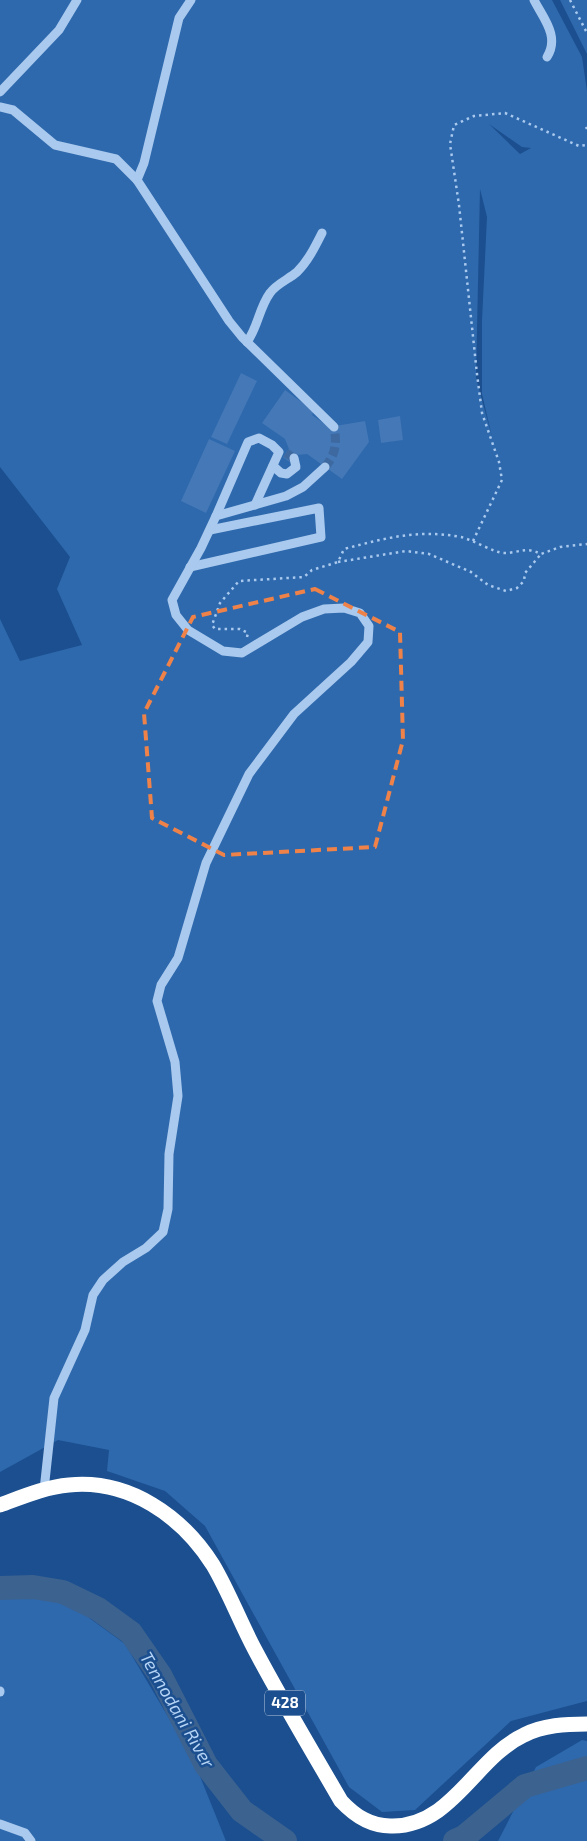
<svg xmlns="http://www.w3.org/2000/svg" width="587" height="1841" font-family="'Exo 2',sans-serif">
  <rect width="100%" height="100%" fill="#1b4f8f"/>
  <g fill="#2e69ad" fill-rule="evenodd">
    <path d="M0,0H552L582,57L587,91V1701L511,1721L415,1810L382,1812L349,1787L205,1526L165,1491L107,1471L109,1450L58,1440L0,1472V619L20,661L82,645L57,589L70,557L0,467ZM489,124L522,147L531,148L520,154ZM480,189L487,217L482,320V394L492,437L476,378Z"/>
    <polygon points="560,0 587,0 587,54"/>
    <polygon points="0,1576 70,1604 125,1644 193,1759 226,1841 0,1841"/>
    <polygon points="582,1740 587,1741 587,1841 498,1841 536,1767"/>
  </g>
  <g fill="none" stroke-linecap="round" stroke-linejoin="round">
    <g stroke="#3c6290" stroke-width="24">
      <polyline points="0,1588 33,1587 63,1592 98,1609 131,1633 160,1675 206,1765 242,1811 285,1841"/>
      <polyline points="455,1841 464,1837 525,1786 587,1768"/>
    </g>
  </g>
  <g fill="#4478b7">
    <polygon points="241,373 257,381 227,444 211,437"/>
    <polygon points="285,390 314,411 312,415 329,427 365,421 369,442 342,479 307,454 297,455 291,463 283,457 289,449 285,439 262,423"/>
    <polygon points="400,416 403,440 381,443 378,420"/>
    <polygon points="209,439 235,451 206,513 181,501"/>
  </g>
  <g fill="none" stroke-linecap="round" stroke-linejoin="round">
    <g stroke="#3d69a0" stroke-width="9" stroke-dasharray="9 4.5" stroke-linecap="butt">
      <polyline points="286,453 294,458"/>
      <path d="M325,467C336,454 337,443 334,427"/>
    </g>
    <g stroke="#a9c9ee" stroke-width="2.5" stroke-dasharray="2.5 4" stroke-linecap="butt">
      <polyline points="570,0 587,33"/>
      <polyline points="586,127 587,129"/>
      <polyline points="473,541 502,480 499,462 482,413 477,374 459,205 450,144 454,125 474,116 505,113 579,146 587,145"/>
      <polyline points="338,562 406,551 429,554 471,572 488,585 506,591 517,588 524,581 525,573 541,554"/>
      <path d="M247,637L248,633L240,629H215L212,625L220,603L239,581L304,577L312,570L338,562L344,549C386,538 417,529 461,537C473,540 495,553 504,553C520,553 525,546 541,554L560,547L587,544"/>
    </g>
    <g stroke="#a9c9ee" stroke-width="9">
      <path d="M534,0C543,18 560,36 547,57"/>
      <polyline points="0,92 59,30 77,0"/>
      <polyline points="0,107 13,110 55,145 116,159 137,180 229,321 242,337 334,427"/>
      <polyline points="137,180 144,163 179,18 191,0"/>
      <path d="M247,342C258,327 259,308 270,293C276,284 289,279 297,272C308,261 315,247 322,233"/>
      <polyline points="273,466 281,473 287,474 296,467 294,458"/>
      <polyline points="216,516 248,442 259,438 272,445 279,452 255,505"/>
      <polyline points="190,567 321,537 319,508 210,530"/>
      <polyline points="44,1490 54,1398 85,1330 93,1295 103,1280 123,1262 146,1248 163,1232 168,1209 169,1154 178,1096 175,1062 157,1001 161,985 178,958 206,863 249,774 294,714 351,662 368,642 369,626 360,613 344,608 324,609 302,617 242,653 223,651 188,630 176,615 172,600 201,548 216,516 286,496 303,487 325,467"/>
      <polyline points="0,1691 0,1692"/>
      <polyline points="0,1824 25,1833 31,1841"/>
    </g>
    <path stroke="#fff" stroke-width="15" d="M0,1505C22,1497 45,1487 69,1485C129,1479 182,1516 213,1565C229,1592 240,1622 255,1650C282,1701 312,1751 341,1801C355,1816 371,1827 393,1826C453,1825 475,1758 524,1735C543,1725 566,1724 587,1724"/>
  </g>
  <path fill="none" stroke="#ee8249" stroke-width="4" stroke-dasharray="10 6" stroke-linejoin="round" d="M315,589L400,632L403,740L375,847L224,855L152,818L144,713L193,617Z"/>
  <g text-anchor="middle" stroke-width="5" stroke-linejoin="round" paint-order="stroke">
    <rect fill="#1b4f8f" stroke="#bbcadd" stroke-width="1" x="265" y="1690.5" width="40" height="25" rx="4"/>
    <g font-size="15" font-weight="bold" fill="#fff">
      <text x="285" y="1708">428</text>
    </g>
    <g font-size="18" font-style="italic" fill="#b5d3f5" stroke="#1b4f8f">
      <text transform="translate(177 1710) rotate(60)" y="6">Tennodani River</text>
    </g>
  </g>
</svg>
